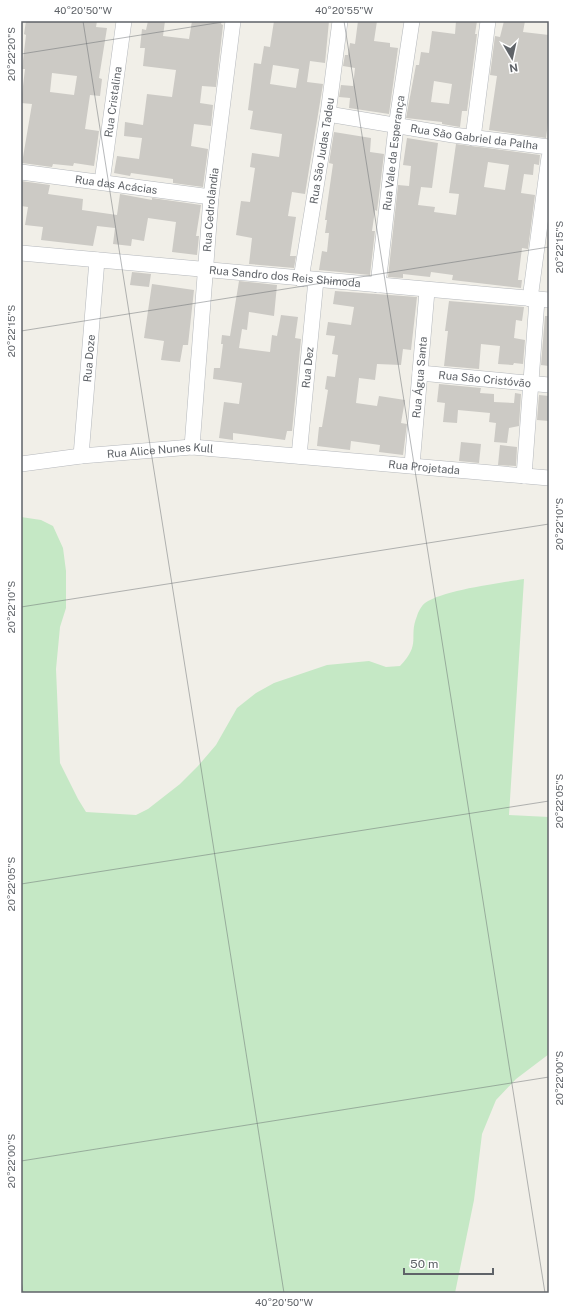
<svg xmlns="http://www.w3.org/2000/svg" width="570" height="1314" font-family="'Public Sans',sans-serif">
  <rect width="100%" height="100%" fill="#f1efe8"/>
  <path fill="#c5e8c5" d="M21,517L41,520L53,526L63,548L66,571V608L60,627L56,669L60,763L78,799L86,812L136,815L148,809L180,784L198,766L216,745L237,708L256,693L274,683L327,665L369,661L386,667L400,666C422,643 408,638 417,616C418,612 422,605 425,603C443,590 500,583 524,579L509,815L549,817V1054L516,1079L496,1100L482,1134L474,1200L455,1293H21Z"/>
  <g fill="#cccac5" fill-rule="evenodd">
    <path d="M26,21H97L96,27L107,28L99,78L102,79L100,96L90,95L85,129L99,131L94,166L74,163L73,166L53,164L52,167L22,163L32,104L21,103L25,69H22L26,35L24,34ZM52,73L77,76L74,95L50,92Z"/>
    <polygon points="148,21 165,21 163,36 189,39 192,21 222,21 221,24 223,25 216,87 202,86 200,103 213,105 211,126 194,124 191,146 208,149 203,187 173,183 173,179 131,173 130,176 114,173 117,156 139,159 142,138 124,136 125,122 143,125 147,94 172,97 176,70 143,66 145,48 140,48 142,29 146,30"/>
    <path d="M274,21H329L325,63L310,61L307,82L323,84L305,194L292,192L288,216L296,217L290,256H296L294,268L249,264L252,238L236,235L241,201L250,202L255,168L250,167L252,153L279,157L282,134L250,129L253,111L248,110L254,63L261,64L264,46L270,47ZM273,65L299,69L296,88L270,84Z"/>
    <polygon points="358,21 377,21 374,41 390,43 390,47 398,48 389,114 349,108 350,98 339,97 341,85 353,86 355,68 343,66 345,55 348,55 350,43 355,44"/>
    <path d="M456,21H477L475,34H477L467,111H462L460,127L442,124V122L406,118L416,65H419L421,52L429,53L432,31L455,34ZM434,81L452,84L449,104L431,102Z"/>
    <polygon points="504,21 525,21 523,32 549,35 549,115 546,138 489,130 497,76 490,75 495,36 500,37"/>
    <polygon points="334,132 371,138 370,152 384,154 377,211 375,210 372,231 375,231 370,275 319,270 322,251 327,252 329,233 325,233 327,220 325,220 333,164 329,163"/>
    <path d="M407,138L438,143L432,188L421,187L418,205L435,207L434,212L456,215L459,194L449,193L456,144L540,155L539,165L534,164L533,175L524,174L521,193L535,195L528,249L522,248L518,280H522L521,288L452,280L453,275L431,272L430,277L403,274V278L388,277L398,185L409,186L411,166L403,165ZM488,162L509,165L505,190L484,187Z"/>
    <polygon points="21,181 50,185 48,194 83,199 82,210 117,215 120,194 152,200 152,198 201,205 196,236 199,236 197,255 172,252 176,222 148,218 144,241 132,239 131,246 113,244 115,228 97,226 93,246 41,240 43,227 25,225 28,207 21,206"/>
    <polygon points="132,272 151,274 149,287 130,285"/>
    <polygon points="239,281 277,285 274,316 249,312 247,330 242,329 239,348 270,352 272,335 277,336 281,315 298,317 295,338 301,339 292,431 287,431 285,440 233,433 233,440 219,438 224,402 239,404 242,383 213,379 214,368 220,368 223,344 221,344 222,335 230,336"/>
    <polygon points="152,284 194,290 188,345 183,345 180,362 161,360 164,341 144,338"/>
    <polygon points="335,291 417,297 411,350 403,349 401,365 377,364 375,380 359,378 356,403 377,406 379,396 405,400 401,423 407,424 403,455 379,452 380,445 351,441 350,450 317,446 319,427 322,427 325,409 328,390 325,389 327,376 335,377 338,355 332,354 335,336 326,335 328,322 351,325 354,307 333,304"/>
    <polygon points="449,301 524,307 522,321 516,320 514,338 525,340 523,364 514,363 513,365 498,364 500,346 481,344 479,369 444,366 448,331 445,331"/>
    <polygon points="545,316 549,316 549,366 541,365"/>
    <polygon points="439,384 481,388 480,393 494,394 494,402 514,403 515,393 521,394 519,426 509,428 507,443 494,442 496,423 489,422 490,413 458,410 457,423 443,422 445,403 437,402"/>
    <polygon points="539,395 549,396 549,421 537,420"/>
    <polygon points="461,442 481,444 479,463 459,461"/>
    <polygon points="500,445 517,447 516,466 498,465"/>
  </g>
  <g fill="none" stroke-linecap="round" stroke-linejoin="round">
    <defs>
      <g id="minor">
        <path id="s1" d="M328,114L453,135L549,147"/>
        <polyline points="473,138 488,21"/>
        <path id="s2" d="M21,172L211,197"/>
        <path id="s3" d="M102,182L124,21"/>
        <path id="s4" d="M21,253L549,300"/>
        <path id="s5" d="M301,279L328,114L340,21"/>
        <path id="s6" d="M378,285L396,127L412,21"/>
        <polyline points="530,299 549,157"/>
        <path id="s7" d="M420,373L549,385"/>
        <path id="s8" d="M192,447L211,197L233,21"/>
        <path id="s9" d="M81,456L97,260"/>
        <path id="s10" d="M299,456L316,280"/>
        <path id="s11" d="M21,464L81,456L192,447L549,478"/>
        <path id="s12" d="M412,465L427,291"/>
        <polyline points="524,476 537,300"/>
      </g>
    </defs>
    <use href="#minor" stroke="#b5b8bc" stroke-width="16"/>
    <use href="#minor" stroke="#fff" stroke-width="15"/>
  </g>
  <path fill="none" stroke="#5f6368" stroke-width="1" stroke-opacity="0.45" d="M83,21L284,1293M344,21L545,1293M21,54L229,21M21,331L549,247M21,607L549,524M21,884L549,801M21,1161L549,1077M21,1280L23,1293"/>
  <g text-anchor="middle" stroke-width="3" stroke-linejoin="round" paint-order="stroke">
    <g font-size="11" fill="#5f6368" stroke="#fff">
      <text dy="4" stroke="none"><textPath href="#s3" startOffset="81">Rua Cristalina</textPath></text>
      <text dy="4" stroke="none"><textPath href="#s1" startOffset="148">Rua São Gabriel da Palha</textPath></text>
      <text dy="4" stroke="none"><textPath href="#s5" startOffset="130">Rua São Judas Tadeu</textPath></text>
      <text dy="4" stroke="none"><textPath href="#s6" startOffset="133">Rua Vale da Esperança</textPath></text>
      <text dy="4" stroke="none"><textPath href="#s2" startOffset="96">Rua das Acácias</textPath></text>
      <text dy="4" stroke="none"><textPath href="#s8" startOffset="238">Rua Cedrolândia</textPath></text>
      <text dy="4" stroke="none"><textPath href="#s4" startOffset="265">Rua Sandro dos Reis Shimoda</textPath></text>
      <text dy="4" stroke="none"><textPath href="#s9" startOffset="98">Rua Doze</textPath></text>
      <text dy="4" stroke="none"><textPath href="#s10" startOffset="89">Rua Dez</textPath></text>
      <text dy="4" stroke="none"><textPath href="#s12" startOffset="88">Rua Água Santa</textPath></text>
      <text dy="4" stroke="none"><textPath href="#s7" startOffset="65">Rua São Cristóvão</textPath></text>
      <text dy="4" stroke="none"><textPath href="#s11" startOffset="140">Rua Alice Nunes Kull</textPath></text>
      <text dy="4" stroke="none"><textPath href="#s11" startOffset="405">Rua Projetada</textPath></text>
    </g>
  </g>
  <rect width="570" height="1314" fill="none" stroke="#ffffff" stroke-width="44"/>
  <g transform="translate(512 58) rotate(171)" stroke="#ffffff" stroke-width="3" paint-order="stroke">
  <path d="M0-3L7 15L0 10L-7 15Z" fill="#5f6368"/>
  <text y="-6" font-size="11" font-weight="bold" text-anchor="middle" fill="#5f6368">N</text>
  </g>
  <path d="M404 1268v6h89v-6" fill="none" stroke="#5f6368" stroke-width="2"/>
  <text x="410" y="1268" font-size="12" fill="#5f6368" stroke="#ffffff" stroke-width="3" paint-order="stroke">50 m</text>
  <rect x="22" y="22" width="526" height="1270" fill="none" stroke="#5f6368" stroke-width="1.5"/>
  <g font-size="10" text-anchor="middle" fill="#5f6368">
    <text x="83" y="14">40°20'50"W</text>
    <text x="344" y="14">40°20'55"W</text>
    <text transform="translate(11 54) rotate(-90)" y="4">20°22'20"S</text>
    <text transform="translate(559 247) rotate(-90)" y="4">20°22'15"S</text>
    <text transform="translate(11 331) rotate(-90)" y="4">20°22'15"S</text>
    <text transform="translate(559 524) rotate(-90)" y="4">20°22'10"S</text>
    <text transform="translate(11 607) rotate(-90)" y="4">20°22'10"S</text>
    <text transform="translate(559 801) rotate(-90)" y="4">20°22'05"S</text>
    <text transform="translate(11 884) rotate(-90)" y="4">20°22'05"S</text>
    <text transform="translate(559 1078) rotate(-90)" y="4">20°22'00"S</text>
    <text transform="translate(11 1161) rotate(-90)" y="4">20°22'00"S</text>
    <text x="284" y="1306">40°20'50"W</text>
  </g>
</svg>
